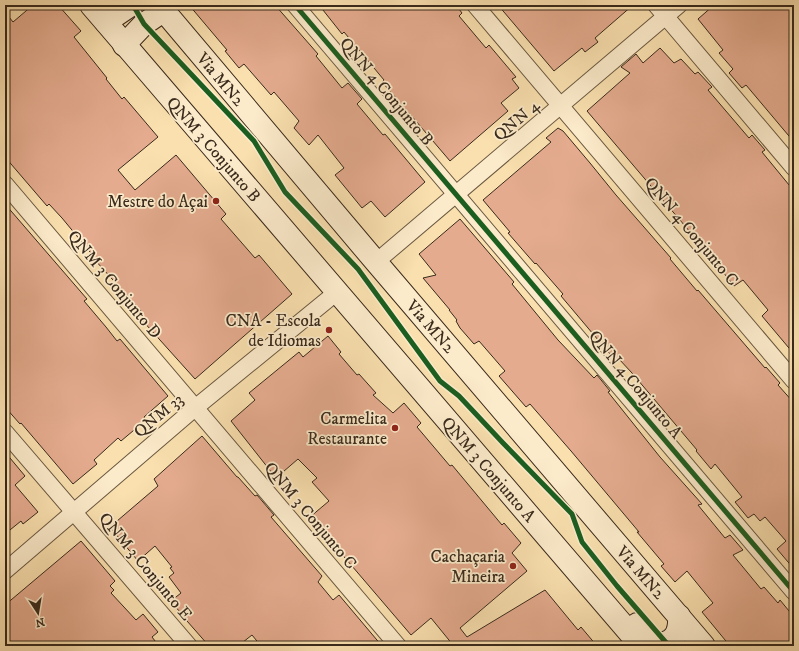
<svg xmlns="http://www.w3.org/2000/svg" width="799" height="651" font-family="'IM FELL DW Pica',serif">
  <rect width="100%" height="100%" fill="#fae0af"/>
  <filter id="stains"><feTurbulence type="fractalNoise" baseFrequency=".005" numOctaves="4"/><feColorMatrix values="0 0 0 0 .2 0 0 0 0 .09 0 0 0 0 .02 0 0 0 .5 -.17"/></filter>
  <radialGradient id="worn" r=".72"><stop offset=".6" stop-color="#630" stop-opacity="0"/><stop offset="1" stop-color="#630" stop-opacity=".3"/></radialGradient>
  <g fill="#e4ab8e" stroke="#392a1c">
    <polygon points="33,5 58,5 81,31 74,37 107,78 106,79 122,99 124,97 158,137 118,170 135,190 176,155 226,214 221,219 255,258 259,255 292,294 195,379 142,320 144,319 139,313 141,311 94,259 95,258 62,218 49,204 47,206 5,157 5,12 13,22"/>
    <polygon points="189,5 275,5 318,54 316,56 342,88 348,83 362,99 357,104 383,135 385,134 425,182 385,217 371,201 362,208 335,175 344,168 318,135 309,145 294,128 299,121 274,92 271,95 244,64 239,68 225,51 227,50"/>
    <polygon points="319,5 456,5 462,13 459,16 486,48 489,45 516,77 512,79 519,88 501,103 508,111 450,161 409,113 406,115 393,99 396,98 382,82 384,80 344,32 342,34"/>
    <polygon points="498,5 633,5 595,38 598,42 585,52 582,48 554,71"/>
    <polygon points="714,5 794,5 794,142 746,85 742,88 729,73 733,69 719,53 723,50 698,19"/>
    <polygon points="660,48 674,63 681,59 695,74 698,72 712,87 708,90 749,138 752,135 765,150 762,152 794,191 794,354 762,316 768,310 743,280 734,286 708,253 587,111 630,73 621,67 636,54 643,63"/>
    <polygon points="558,128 563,131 590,163 616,195 671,258 670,259 697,291 698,290 765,368 766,367 780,383 778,385 794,403 794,569 777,549 786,541 765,517 760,521 754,514 748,518 735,502 742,497 715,464 711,469 696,451 697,450 632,373 618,358 615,360 561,296 563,294 536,263 535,264 508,233 510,232 483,200 551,142 546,138"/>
    <polygon points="5,204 87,299 84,301 106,327 117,341 120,339 168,396 144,417 146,420 121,441 118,438 94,460 97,464 73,484 21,423 20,424 5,407"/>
    <polygon points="460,219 514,282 512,284 558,340 594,378 597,375 610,391 608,392 660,457 702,504 698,505 725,538 730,535 743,550 733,555 761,589 764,587 778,603 780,600 794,617 794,646 730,646 702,612 713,603 687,571 675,582 661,566 664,564 637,532 639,532 571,451 530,404 526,407 499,376 505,371 479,341 474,344 460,328 456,321 457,320 449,310 450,310 423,278 436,275 419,254"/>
    <polygon points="328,336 341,352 339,354 357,375 359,374 376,393 373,395 393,413 404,403 421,423 417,427 450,466 452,465 502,525 504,523 521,543 512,553 527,571 460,628 467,637 545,590 578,630 581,627 597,646 452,646 453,645 431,618 411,635 310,517 329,501 312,482 317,478 298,459 276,478 231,421 255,400 249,393 299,352 303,357"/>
    <polygon points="202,436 237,477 238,477 255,496 257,495 274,515 271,517 322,576 318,582 333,600 339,595 382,646 261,646 252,635 238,646 209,646 187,621 171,601 181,593 169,577 174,573 170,568 172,567 155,546 138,561 110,527 158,486 154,479"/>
    <polygon points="5,452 25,476 15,485 38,512 23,524 21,521 5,534"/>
    <polygon points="81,541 115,581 110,586 114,590 111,593 136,620 143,614 158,632 152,637 159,646 5,646 5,605"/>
  </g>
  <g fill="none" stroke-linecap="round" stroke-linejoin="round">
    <defs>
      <g id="street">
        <polyline points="295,5 794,592"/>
        <polyline points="475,5 794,381"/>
        <polyline points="656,5 794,168"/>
        <polyline points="5,184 398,646"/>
        <polyline points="376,262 679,5"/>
        <polyline points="5,432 189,646"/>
        <polyline points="5,571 195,408 337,292"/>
      </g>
      <g id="secondary">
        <polyline points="91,5 641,646"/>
        <polyline points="159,5 376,262 704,646"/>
        <polyline points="106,22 131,5"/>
        <polyline points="124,45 144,24 163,11"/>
        <path d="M637,624L655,645C674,643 680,634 679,616"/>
      </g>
    </defs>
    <use href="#street" stroke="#695841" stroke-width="18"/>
    <use href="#secondary" stroke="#392a1c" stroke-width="24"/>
    <use href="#street" stroke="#fcebcb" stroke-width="16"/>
    <use href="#secondary" stroke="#fcebcb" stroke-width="22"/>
    <defs>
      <g id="cycleway">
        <polyline points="133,5 144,24 254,141 285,192 358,269 440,381 459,396 503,443 572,514 582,542 617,586 669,646"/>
        <polyline points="295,5 794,592"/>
      </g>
    </defs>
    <use href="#cycleway" stroke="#fcebcb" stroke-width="8"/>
    <use href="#cycleway" stroke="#1b5e20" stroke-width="5"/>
  </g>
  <g fill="#8f2418" stroke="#fcebcb" stroke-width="1.5">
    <circle cx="216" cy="201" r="4"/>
    <circle cx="329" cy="330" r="4"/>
    <circle cx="395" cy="428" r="4"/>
    <circle cx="513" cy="566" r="4"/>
  </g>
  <g text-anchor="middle" stroke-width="3.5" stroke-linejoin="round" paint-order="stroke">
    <g font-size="17" fill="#392a1c" stroke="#fcebcb">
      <text transform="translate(221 79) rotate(50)" y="6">Via MN2</text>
      <text transform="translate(387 91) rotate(50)" y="6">QNN 4 Conjunto B</text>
      <text transform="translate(516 120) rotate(-40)" y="6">QNN 4</text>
      <text transform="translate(214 149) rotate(49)" y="6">QNM 3 Conjunto B</text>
      <text transform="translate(692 231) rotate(50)" y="6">QNN 4 Conjunto C</text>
      <text transform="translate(115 284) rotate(50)" y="6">QNM 3 Conjunto D</text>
      <text transform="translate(431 326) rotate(49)" y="6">Via MN2</text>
      <text transform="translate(636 384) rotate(50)" y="6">QNN 4 Conjunto A</text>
      <text transform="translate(158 415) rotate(-40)" y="6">QNM 33</text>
      <text transform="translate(489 469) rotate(49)" y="6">QNM 3 Conjunto A</text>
      <text transform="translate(311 515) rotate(50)" y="6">QNM 3 Conjunto C</text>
      <text transform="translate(146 566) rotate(50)" y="6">QNM 3 Conjunto E</text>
      <text transform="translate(641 572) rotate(49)" y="6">Via MN2</text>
    </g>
    <g font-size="17" fill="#392a1c" stroke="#fcebcb" text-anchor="end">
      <text x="208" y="207">Mestre do Açai</text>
      <text x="321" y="326">CNA - Escola<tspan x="321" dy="20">de Idiomas</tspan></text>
      <text x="387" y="424">Carmelita<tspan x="387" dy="20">Restaurante</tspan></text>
      <text x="505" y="562">Cachaçaria<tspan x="505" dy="20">Mineira</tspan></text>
    </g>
  </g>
  <rect width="799" height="651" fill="none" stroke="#fae0af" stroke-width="20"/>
  <rect x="6" y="6" width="787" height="639" fill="none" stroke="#392a1c" stroke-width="2"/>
  <rect x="10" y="10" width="779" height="631" fill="none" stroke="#392a1c"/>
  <g transform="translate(38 613) rotate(168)" stroke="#fcebcb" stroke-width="3" paint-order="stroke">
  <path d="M0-3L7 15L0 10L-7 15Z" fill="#392a1c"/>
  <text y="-6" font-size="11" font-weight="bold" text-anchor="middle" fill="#392a1c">N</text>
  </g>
  <rect width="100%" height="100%" filter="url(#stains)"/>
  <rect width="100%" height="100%" fill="url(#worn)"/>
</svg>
